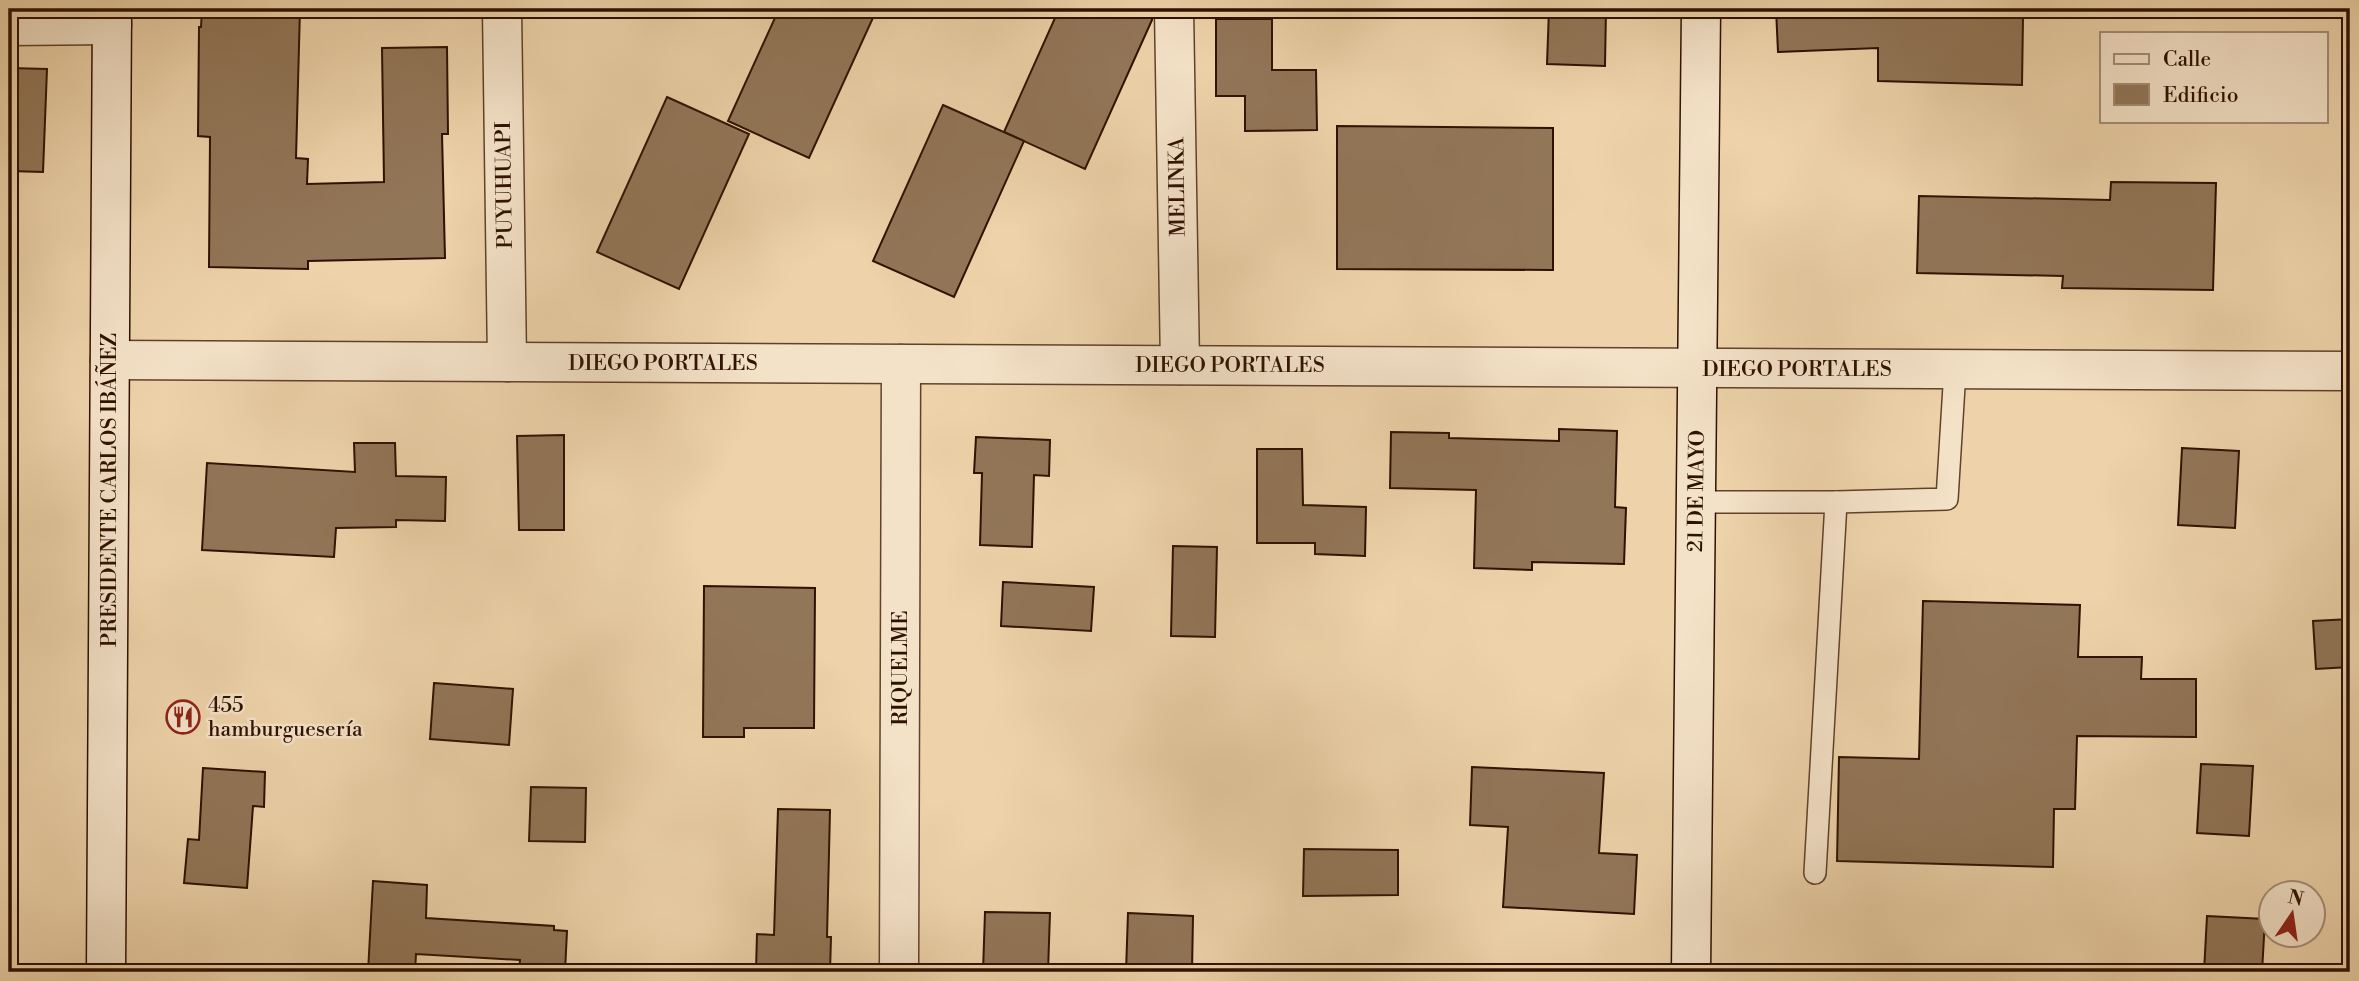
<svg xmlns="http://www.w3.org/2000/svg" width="2359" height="981" font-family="'Libre Bodoni',serif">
  <rect width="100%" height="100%" fill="#eed3aa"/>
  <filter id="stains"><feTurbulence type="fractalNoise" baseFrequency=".00286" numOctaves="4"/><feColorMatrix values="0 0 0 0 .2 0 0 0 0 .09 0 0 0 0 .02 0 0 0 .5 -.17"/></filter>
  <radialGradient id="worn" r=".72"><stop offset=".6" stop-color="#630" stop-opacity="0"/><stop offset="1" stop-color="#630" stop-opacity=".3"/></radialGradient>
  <g fill="#927658" stroke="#2e1100" stroke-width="2">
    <polygon points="202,9 300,9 296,158 308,159 307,184 384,182 382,48 447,47 448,134 442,134 445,258 308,261 308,269 209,267 210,137 198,136 199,27 201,27"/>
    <polygon points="779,9 877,9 809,158 728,121"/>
    <polygon points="1059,9 1152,9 1152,20 1085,169 1004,132"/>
    <polygon points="1549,9 1606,9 1605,66 1547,64"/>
    <polygon points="1776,9 1840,9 1840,13 2023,18 2022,85 1878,81 1878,48 1778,52"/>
    <polygon points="1216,19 1272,19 1272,70 1316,70 1317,130 1245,131 1245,96 1216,96"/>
    <polygon points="9,68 47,69 43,172 9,171"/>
    <polygon points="667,97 749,134 679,289 597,252"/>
    <polygon points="943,105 1024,141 954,297 873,261"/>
    <polygon points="1337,126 1553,128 1553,270 1337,269"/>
    <polygon points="2111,182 2216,183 2213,290 2062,288 2063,276 1917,273 1919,196 2110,200"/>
    <polygon points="1559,429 1617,431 1615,507 1626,508 1624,564 1532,562 1532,570 1474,568 1476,490 1390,488 1391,432 1449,433 1449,438 1559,441"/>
    <polygon points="564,435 564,530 519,530 517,436"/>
    <polygon points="976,437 1050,440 1049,476 1034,475 1032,547 980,545 982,473 974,473"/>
    <polygon points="354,443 395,443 396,476 446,477 445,521 396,520 396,527 336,528 334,557 202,550 207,463 355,472"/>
    <polygon points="2182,448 2239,451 2235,528 2178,525"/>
    <polygon points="1257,449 1302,449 1303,505 1366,507 1365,556 1315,554 1315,543 1257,543"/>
    <polygon points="1173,546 1217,547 1215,637 1171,636"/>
    <polygon points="1003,582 1094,587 1091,631 1001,626"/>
    <polygon points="704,586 815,588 814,728 744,728 744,737 703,737"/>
    <polygon points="1923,601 2080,605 2078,657 2142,657 2141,679 2196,679 2196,737 2077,736 2075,809 2054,809 2053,867 1837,861 1839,757 1919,759"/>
    <polygon points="2350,619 2350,667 2316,669 2313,621"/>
    <polygon points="434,683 513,689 509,745 430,739"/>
    <polygon points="2201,764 2253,766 2249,836 2197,833"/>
    <polygon points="1472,767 1604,773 1599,853 1637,855 1634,914 1503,907 1508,827 1470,825"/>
    <polygon points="203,768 265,772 264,807 253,806 247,888 184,883 188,839 199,840"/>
    <polygon points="531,787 586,788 585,842 529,841"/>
    <polygon points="778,809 830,810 827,937 831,937 830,972 756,970 757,934 774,935"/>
    <polygon points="1304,849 1398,850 1398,895 1303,896"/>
    <polygon points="373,881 427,885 426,918 554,926 554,930 567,931 565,972 519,972 520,960 416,954 415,972 368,972"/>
    <polygon points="985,912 1050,913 1048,972 983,972"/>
    <polygon points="1128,913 1193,916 1192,972 1126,972"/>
    <polygon points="2207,916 2265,919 2262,972 2204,972"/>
  </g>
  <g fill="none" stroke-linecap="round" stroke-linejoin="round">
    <defs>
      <g id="lane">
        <polyline points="1696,502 1836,502 1815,873"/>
        <polyline points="1836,502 1947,499 1955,370"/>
      </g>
      <g id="street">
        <polyline points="502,9 507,362"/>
        <polyline points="1174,9 1180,365"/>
        <polyline points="9,26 112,25"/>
        <polyline points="110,360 2350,371"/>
        <polyline points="899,972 901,364"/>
      </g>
      <g id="secondary">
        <polyline points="106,972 112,9"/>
        <polyline points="1691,972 1701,9"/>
      </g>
    </defs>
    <use href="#lane" stroke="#5e422a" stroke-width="24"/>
    <use href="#street" stroke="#5e422a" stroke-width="41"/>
    <use href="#secondary" stroke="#2e1100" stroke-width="41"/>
    <use href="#lane" stroke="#f4e2c8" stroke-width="21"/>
    <use href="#street" stroke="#f4e2c8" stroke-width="38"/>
    <use href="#secondary" stroke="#f4e2c8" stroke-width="38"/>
  </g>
  <defs>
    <symbol id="restaurant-ring" viewBox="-11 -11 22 22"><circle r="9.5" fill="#f4e2c8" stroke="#8f2418" stroke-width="1.5"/><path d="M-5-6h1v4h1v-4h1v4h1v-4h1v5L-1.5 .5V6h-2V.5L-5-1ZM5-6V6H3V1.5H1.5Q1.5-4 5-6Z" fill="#8f2418"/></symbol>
  </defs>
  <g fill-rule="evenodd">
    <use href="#restaurant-ring" x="164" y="698" width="38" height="38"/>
  </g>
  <g text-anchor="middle" stroke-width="5" stroke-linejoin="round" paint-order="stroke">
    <g font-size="21" fill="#2e1100" stroke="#f4e2c8">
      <text transform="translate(504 185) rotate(-91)" y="7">PUYUHUAPI</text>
      <text transform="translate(1177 187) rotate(-91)" y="7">MELINKA</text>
      <text x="663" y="370">DIEGO PORTALES</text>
      <text x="1230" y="372">DIEGO PORTALES</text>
      <text x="1797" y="376">DIEGO PORTALES</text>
      <text transform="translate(109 490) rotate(-90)" y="7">PRESIDENTE CARLOS IBÁÑEZ</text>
      <text transform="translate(1696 491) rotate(-89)" y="7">21 DE MAYO</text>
      <text transform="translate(900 668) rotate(-90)" y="7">RIQUELME</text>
    </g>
    <g font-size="21" fill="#2e1100" stroke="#f4e2c8" text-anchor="start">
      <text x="208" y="712">455<tspan x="208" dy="24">hamburguesería</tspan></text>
    </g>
  </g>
  <rect width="2359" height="981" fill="none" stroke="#eed3aa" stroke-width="35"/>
  <rect x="10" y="10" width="2338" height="960" fill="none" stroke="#2e1100" stroke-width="3.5"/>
  <rect x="18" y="18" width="2324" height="946" fill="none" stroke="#2e1100" stroke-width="2"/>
  <rect x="2100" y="32" width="228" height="91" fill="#f4e2c8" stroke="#a58e78" stroke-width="2"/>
  <rect x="2114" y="54" width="35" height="10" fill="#f4e2c8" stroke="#a58e78" stroke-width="2"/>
  <text x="2163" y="66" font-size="21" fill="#2e1100">Calle</text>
  <rect x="2114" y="84" width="35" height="21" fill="#927658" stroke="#a58e78" stroke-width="2"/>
  <text x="2163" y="102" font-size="21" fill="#2e1100">Edificio</text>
  <g transform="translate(2292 914) rotate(13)"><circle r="33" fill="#f4e2c8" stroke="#a58e78" stroke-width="2"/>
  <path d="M0-5L12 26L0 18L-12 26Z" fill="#8f2418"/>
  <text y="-10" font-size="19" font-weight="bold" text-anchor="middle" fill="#2e1100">N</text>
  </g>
  <rect width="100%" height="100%" filter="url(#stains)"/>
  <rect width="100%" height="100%" fill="url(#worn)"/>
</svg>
